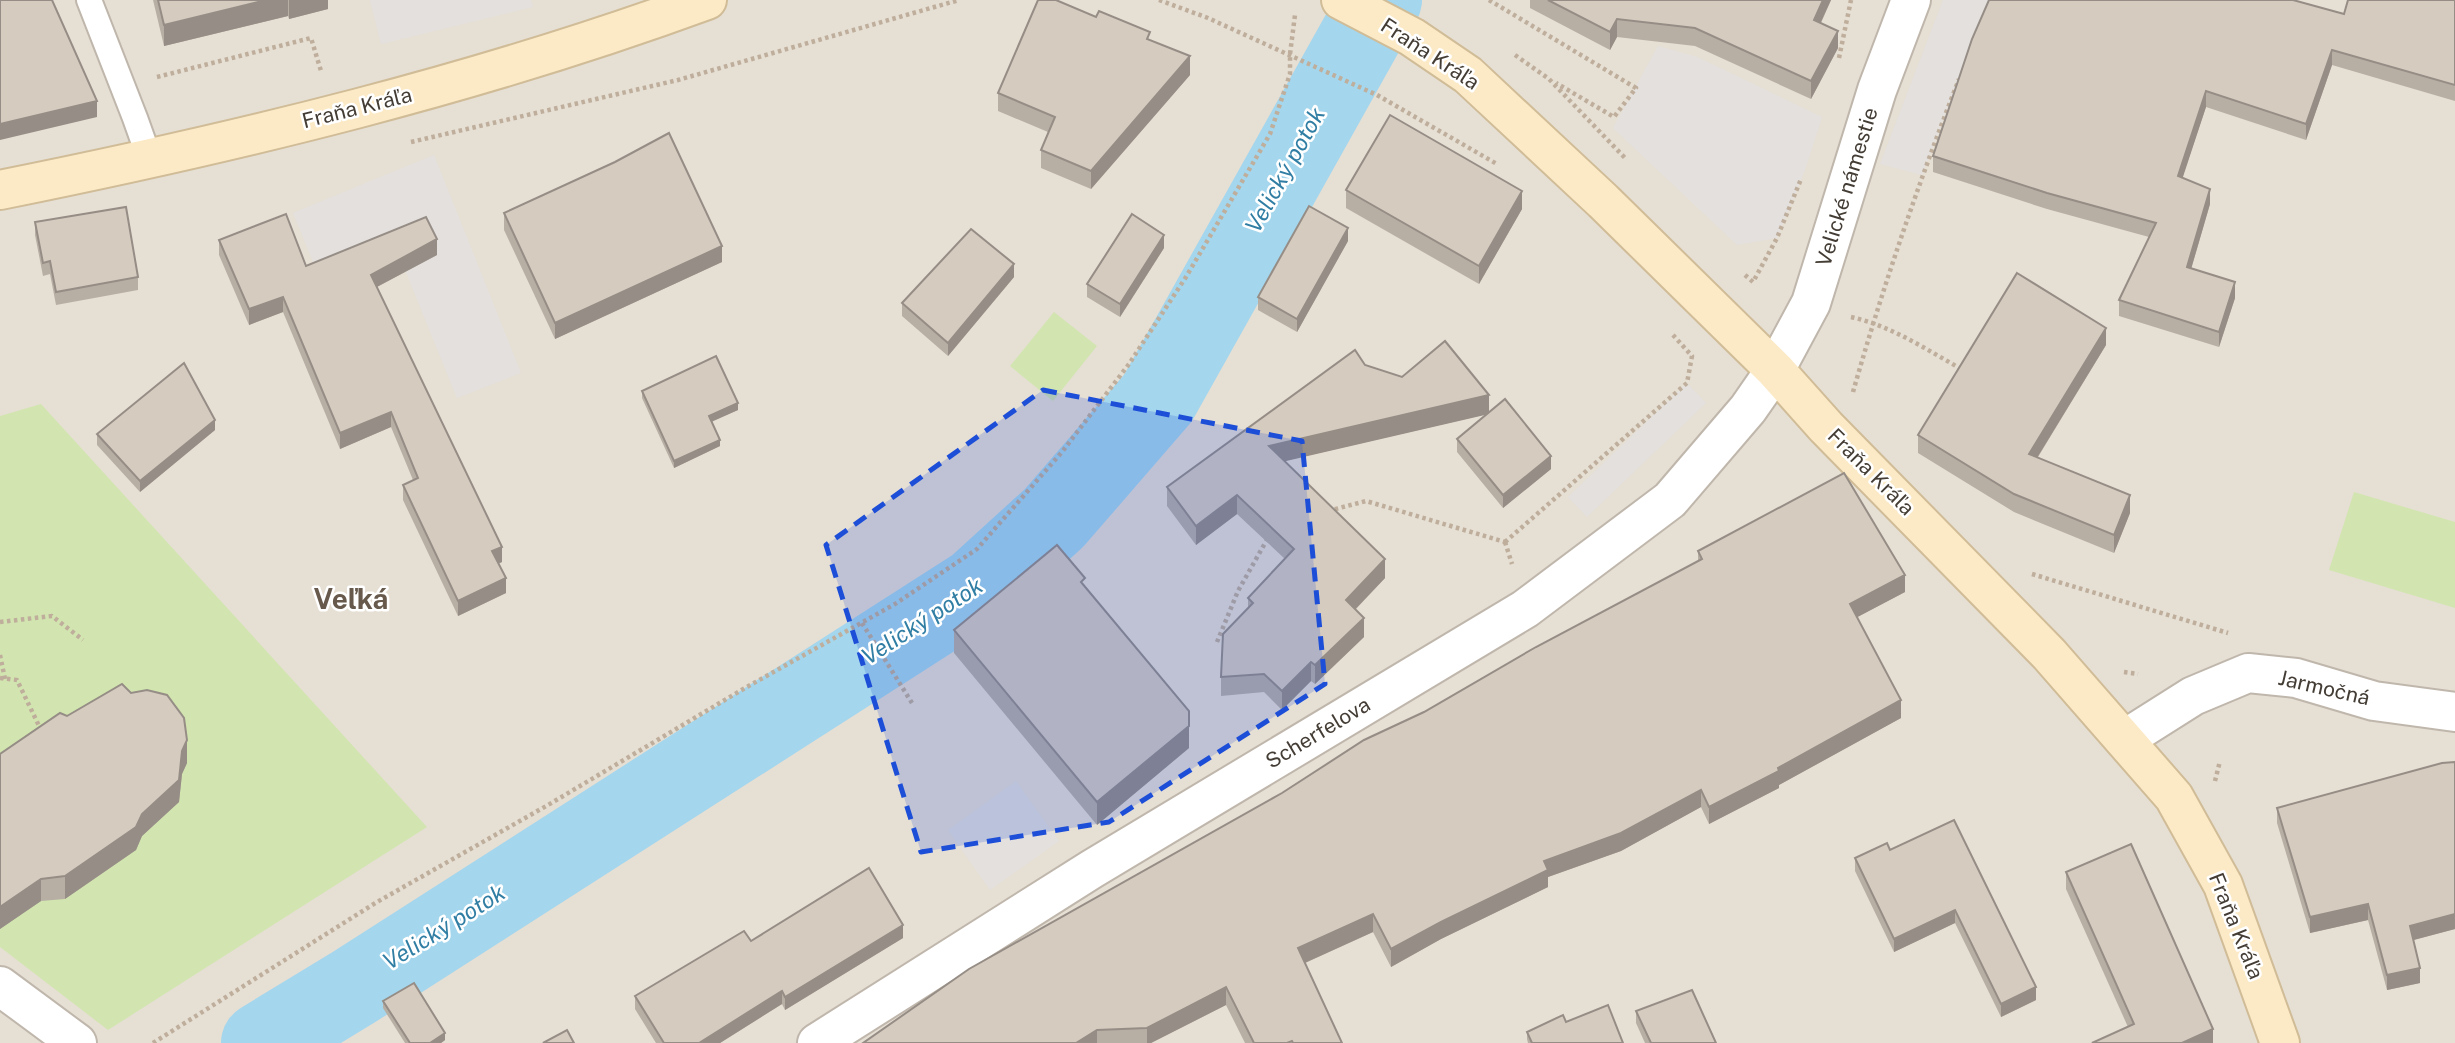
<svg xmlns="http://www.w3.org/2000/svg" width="2455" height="1043" font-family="'Public Sans',sans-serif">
  <rect width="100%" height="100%" fill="#f2ede6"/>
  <rect fill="#e6dfd4" x="0" y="0" width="2455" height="1043"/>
  <g fill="#d2e5b0">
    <polygon points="1054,312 1097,346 1053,401 1010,366"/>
    <polygon points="41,404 427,827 108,1030 0,947 0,416"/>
    <polygon points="2354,492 2455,522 2455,608 2329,570"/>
  </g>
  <g fill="#e3e0de">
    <polygon points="370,0 531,0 533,7 381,44"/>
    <polygon points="1943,0 1989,0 1922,175 1880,164"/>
    <polygon points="1658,46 1697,57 1822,117 1805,170 1777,238 1737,245 1613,128"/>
    <polygon points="434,155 521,373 457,398 395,245 319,276 293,213"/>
    <polygon points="1687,383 1706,403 1587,517 1568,497"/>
    <polygon points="1016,781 1059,841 990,890 948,830"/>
  </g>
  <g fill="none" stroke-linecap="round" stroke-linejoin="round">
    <polyline stroke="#a4d6ed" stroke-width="82" points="262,1043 354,987 977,588 1054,518 1158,398 1381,0"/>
    <defs>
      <polyline id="lane" points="89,0 135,118 150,160"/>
      <g id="street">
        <polyline points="2125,739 2193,696 2248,673 2296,678 2374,701 2455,712"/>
        <polyline points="0,986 77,1043"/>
        <polyline points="817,1043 1092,869 1525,609 1670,500 1748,409 1775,370 1811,303 1877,90 1911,0"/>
      </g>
      <g id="secondary">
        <polyline points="1341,0 1412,37 1468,75 1603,201 1775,370 1826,427 2049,654 2174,797 2223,885 2280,1043"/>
        <path d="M0,190C239,142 478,84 707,0"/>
      </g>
    </defs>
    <use href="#lane" stroke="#c0b7ac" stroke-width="28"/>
    <use href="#street" stroke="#c0b7ac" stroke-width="42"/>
    <use href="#secondary" stroke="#d0bc97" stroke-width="42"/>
    <g stroke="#beae9b" stroke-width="4.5" stroke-dasharray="3.5 3.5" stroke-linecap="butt">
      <polyline points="1159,0 1208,18 1377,95 1497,164"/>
      <polyline points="1489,0 1636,88 1614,117 1556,83"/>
      <polyline points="1515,55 1549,79 1626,159"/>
      <polyline points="1839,58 1851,0"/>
      <polyline points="157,77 311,38 321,71"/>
      <polyline points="411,142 678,80 959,0"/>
      <polyline points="1745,275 1753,282 1777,238 1801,179"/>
      <path d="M1851,317C1892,326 1927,350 1963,370"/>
      <path d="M1853,392C1883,286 1919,182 1959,79"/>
      <polyline points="1328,511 1366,501 1505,542"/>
      <polyline points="1505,542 1687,383 1692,356 1673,335"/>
      <polyline points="1505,542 1512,564"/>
      <polyline points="2032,574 2228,633"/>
      <polyline points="0,622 52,616 83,640"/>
      <polyline points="862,623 912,703"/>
      <polyline points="1217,642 1238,591 1269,536"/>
      <polyline points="0,655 5,679"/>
      <polyline points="2124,672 2138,674"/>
      <polyline points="0,678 17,680 41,730"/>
      <polyline points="2215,781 2220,761"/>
      <polyline points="153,1043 377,902 548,805 745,688 895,604 977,549 1062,452 1129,364 1186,277 1270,134 1290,74 1290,54 1295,15"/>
    </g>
    <use href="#lane" stroke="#fff" stroke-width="24"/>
    <use href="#street" stroke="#fff" stroke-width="38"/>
    <use href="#secondary" stroke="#fceac6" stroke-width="38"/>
  </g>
  <g fill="#b8afa4">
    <polygon points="153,0 328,0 328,9 289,19 288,16 164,46"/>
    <polygon points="1530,0 1831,0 1821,23 1838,48 1811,99 1695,46 1617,37 1610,50 1530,8"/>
    <polygon points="2455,0 2455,101 2332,65 2306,140 2206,107 2182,178 2210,204 2191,269 2235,298 2219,347 2119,316 2119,300 2149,237 2047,209 1933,172 1933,156 2344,14"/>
    <polygon points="1150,40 1190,75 1091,189 1041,168 1041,150 1048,132 998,111 998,93"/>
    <polygon points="1346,190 1522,209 1479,284 1346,208"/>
    <polygon points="504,213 722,262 555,339 504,230"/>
    <polygon points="35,222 138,277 138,290 56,305 50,274 43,276 35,235"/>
    <polygon points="219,240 306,266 437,255 377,287 502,562 498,564 506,593 458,616 403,500 403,485 413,480 391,427 340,449 283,312 249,325 219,255"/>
    <polygon points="1348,241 1297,332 1258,310 1258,297"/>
    <polygon points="1164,248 1120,317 1087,297 1087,284"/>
    <polygon points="1014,277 948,356 902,316 902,303"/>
    <polygon points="2106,345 2038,457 2130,513 2114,553 2014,512 1918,453 1918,435"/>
    <polygon points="1365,365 1489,413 1551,469 1503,508 1457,452 1457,439 1487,414 1284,461 1385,578 1355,610 1364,637 1315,684 1311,681 1282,710 1264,692 1221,696 1221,677 1248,609 1248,598 1285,559 1237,514 1196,545 1167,506 1167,487"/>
    <polygon points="642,391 738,410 712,421 720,446 674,468 642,398"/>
    <polygon points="215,430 140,492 97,445 97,434"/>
    <polygon points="1698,551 1905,592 1857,617 1901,718 1779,785 1779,788 1709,824 1701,807 1621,851 1548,877 1548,887 1441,939 1391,967 1373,932 1305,963 1342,1043 1245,1043 1226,1005 1151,1043 863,1043 1424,712 1698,562"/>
    <polygon points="1085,587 1189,748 1097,825 954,653 954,630"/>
    <polygon points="67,716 187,763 182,774 179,802 142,836 136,850 65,899 41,901 0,929"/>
    <polygon points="2455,762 2455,929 2413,940 2420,983 2387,990 2368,920 2310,933 2277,823 2277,808"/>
    <polygon points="1954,820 2036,1000 2001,1017 1955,923 1894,952 1855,871 1855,858 1890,850"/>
    <polygon points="2066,872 2213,1043 2128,1027 2066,889"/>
    <polygon points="903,938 785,1010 782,1004 720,1043 656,1043 635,1009 635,996 751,941"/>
    <polygon points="383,1001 445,1040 441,1043 405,1043 383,1008"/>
    <polygon points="1636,1011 1716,1043 1645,1043 1636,1023"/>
    <polygon points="1566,1022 1623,1043 1528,1043 1527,1039 1527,1032"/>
  </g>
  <g fill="#968e86">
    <polygon points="266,0 288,0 288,16 164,46 164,25"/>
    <polygon points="289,0 328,0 328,9 289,19"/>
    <polygon points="1823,0 1831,0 1814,37 1814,20"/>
    <polygon points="1617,19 1617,37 1610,50 1610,32"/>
    <polygon points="1838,31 1838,48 1811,99 1811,81"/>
    <polygon points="2332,50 2332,65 2306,140 2306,124"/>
    <polygon points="1190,56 1190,75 1091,189 1091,171"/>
    <polygon points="2206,91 2206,107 2178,192 2178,176"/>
    <polygon points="97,101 97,117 0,140 0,124"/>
    <polygon points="2210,189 2210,204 2187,283 2187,267"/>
    <polygon points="1522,191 1522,209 1479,284 1479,266"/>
    <polygon points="1348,228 1348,241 1297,332 1297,319"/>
    <polygon points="1164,235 1164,248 1120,317 1120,304"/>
    <polygon points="437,239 437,255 371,290 371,275"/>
    <polygon points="722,246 722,262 555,339 555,323"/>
    <polygon points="1014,264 1014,277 948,356 948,343"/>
    <polygon points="2235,282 2235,298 2219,347 2219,332"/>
    <polygon points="283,297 283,312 249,325 249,309"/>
    <polygon points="2106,328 2106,345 2029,471 2029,454"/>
    <polygon points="1489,395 1489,414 1269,465 1269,446"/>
    <polygon points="738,403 738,410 709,423 709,416"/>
    <polygon points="391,412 391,427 340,449 340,433"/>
    <polygon points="215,420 215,430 140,492 140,481"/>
    <polygon points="720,440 720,446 674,468 674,461"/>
    <polygon points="1551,456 1551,469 1503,508 1503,495"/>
    <polygon points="1237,495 1237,514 1196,545 1196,526"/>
    <polygon points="2130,495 2130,513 2114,553 2114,535"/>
    <polygon points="502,547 502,562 492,566 492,551"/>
    <polygon points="1385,559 1385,578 1346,619 1346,600"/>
    <polygon points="1905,575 1905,592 1850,621 1850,604"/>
    <polygon points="506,578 506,593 458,616 458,601"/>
    <polygon points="1364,618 1364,637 1315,684 1315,665"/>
    <polygon points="1311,662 1311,681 1282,710 1282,691"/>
    <polygon points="1901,700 1901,718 1779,785 1779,788 1709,824 1709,807"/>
    <polygon points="1189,726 1189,748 1097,825 1097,802"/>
    <polygon points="187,740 187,763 182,774 179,802 142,836 136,850 65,899 65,876 142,814 182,751"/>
    <polygon points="1701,790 1701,807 1621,851 1548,877 1548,887 1441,939 1391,967 1391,949 1544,861"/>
    <polygon points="41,879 41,901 0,929 0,907"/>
    <polygon points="2368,904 2368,920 2310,933 2310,917"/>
    <polygon points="1955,910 1955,923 1894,952 1894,939"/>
    <polygon points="1373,914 1373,932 1298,966 1298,948"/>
    <polygon points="2455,914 2455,929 2410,941 2410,926"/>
    <polygon points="903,925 903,938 785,1010 785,997"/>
    <polygon points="2420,968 2420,983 2387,990 2387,975"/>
    <polygon points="1226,987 1226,1005 1151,1043 1147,1043 1147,1028"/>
    <polygon points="2036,987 2036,1000 2001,1017 2001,1004"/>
    <polygon points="782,991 782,1004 720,1043 699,1043"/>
    <polygon points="2213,1029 2213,1043 2182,1043"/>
    <polygon points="1097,1030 1097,1043 1076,1043"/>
    <polygon points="445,1033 445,1040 441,1043 430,1043"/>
  </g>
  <g fill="#d6cbbf" stroke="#968e86" stroke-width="2">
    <polygon points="0,0 52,0 97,101 0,124"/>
    <polygon points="158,0 266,0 164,25"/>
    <polygon points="1038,0 1056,0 1096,17 1099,11 1150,32 1147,39 1190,56 1091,171 1041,150 1055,117 998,93"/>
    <polygon points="1548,0 1823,0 1814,20 1838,31 1811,81 1695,28 1617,19 1610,32"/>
    <polygon points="1989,0 2293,0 2344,14 2348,0 2455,0 2455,85 2332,50 2306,124 2206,91 2178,176 2210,189 2187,267 2235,282 2219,332 2119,300 2156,223 2047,193 1933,156 1972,39"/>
    <polygon points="1390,115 1522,191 1479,266 1346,190"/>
    <polygon points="669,133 722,246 555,323 504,213 615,162"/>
    <polygon points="1309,206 1348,228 1297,319 1258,297"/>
    <polygon points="126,207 138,277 56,292 50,261 43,263 35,222"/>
    <polygon points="286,214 306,266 426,217 437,239 371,275 502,547 492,551 506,578 458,601 403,485 418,478 391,412 340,433 283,297 249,309 219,240"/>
    <polygon points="1132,214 1164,235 1120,304 1087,284"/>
    <polygon points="971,229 1014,264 948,343 902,303"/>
    <polygon points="2017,273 2106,328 2029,454 2130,495 2114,535 2014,494 1918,435"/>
    <polygon points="1445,341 1489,395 1269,446 1385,559 1346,600 1364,618 1315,665 1311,662 1282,691 1264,674 1221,677 1223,634 1253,603 1248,598 1294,549 1237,495 1196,526 1167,487 1355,350 1365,365 1402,377"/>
    <polygon points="716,356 738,403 709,416 720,440 674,461 642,391"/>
    <polygon points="184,363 215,420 140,481 97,434"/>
    <polygon points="1505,399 1551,456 1503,495 1457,439"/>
    <polygon points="1844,473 1905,575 1850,604 1901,700 1778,768 1779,771 1709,807 1701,790 1621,833 1544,861 1548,870 1441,922 1391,949 1373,914 1298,948 1342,1043 1293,1043 1292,1041 1287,1043 1254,1043 1226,987 1147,1028 1097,1030 1076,1043 863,1043 969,969 1282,793 1364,740 1424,712 1536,647 1702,559 1698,551"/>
    <polygon points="1057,545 1085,578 1081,582 1189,711 1189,726 1097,802 954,630"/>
    <polygon points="122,684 131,693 147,690 167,695 184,718 187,740 182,751 179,780 142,814 136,827 65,876 41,879 0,907 0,754 60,713 67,716"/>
    <polygon points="2455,762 2455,914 2410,926 2420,968 2387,975 2368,904 2310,917 2277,808 2442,763"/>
    <polygon points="1954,820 2036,987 2001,1004 1955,910 1894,939 1855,858 1887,843 1890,850"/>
    <polygon points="2131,844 2213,1029 2182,1043 2092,1043 2134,1024 2066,872"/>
    <polygon points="869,868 903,925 785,997 782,991 699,1043 664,1043 635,996 744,931 751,941"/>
    <polygon points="414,983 445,1033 430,1043 410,1043 383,1001"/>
    <polygon points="1692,990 1716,1043 1651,1043 1636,1011"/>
    <polygon points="1608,1005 1623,1043 1532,1043 1527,1032 1563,1015 1566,1022"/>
    <polygon points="567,1030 574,1043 543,1043"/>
  </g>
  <path fill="#1d4ed8" fill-opacity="0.2" stroke="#1d4ed8" stroke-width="5" stroke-dasharray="14 9" stroke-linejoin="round" d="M1043,390L1302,441L1325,684L1109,822L921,852L826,545Z"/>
  <g text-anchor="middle" stroke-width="5" stroke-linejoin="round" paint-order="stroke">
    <g font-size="21" fill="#443d35" stroke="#fff">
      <text transform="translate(1430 54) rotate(33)" y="7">Fraňa Kráľa</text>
      <text transform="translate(357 108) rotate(-14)" y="7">Fraňa Kráľa</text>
      <text transform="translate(1847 187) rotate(-73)" y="7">Velické námestie</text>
      <text transform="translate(1871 472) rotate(45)" y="7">Fraňa Kráľa</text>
      <text transform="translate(2324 688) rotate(13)" y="7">Jarmočná</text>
      <text transform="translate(1318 733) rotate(-31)" y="7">Scherfelova</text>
      <text transform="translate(2236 926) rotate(68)" y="7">Fraňa Kráľa</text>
    </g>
    <g font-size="23" font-style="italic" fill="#317ea4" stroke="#fff">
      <text transform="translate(1285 170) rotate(-61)" y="8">Velický potok</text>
      <text transform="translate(922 621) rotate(-33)" y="8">Velický potok</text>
      <text transform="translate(444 927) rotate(-32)" y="8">Velický potok</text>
    </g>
    <g font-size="28" font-weight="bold" fill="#675a4d" stroke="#fff">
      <text x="351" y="609">Veľká</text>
    </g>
  </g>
</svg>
